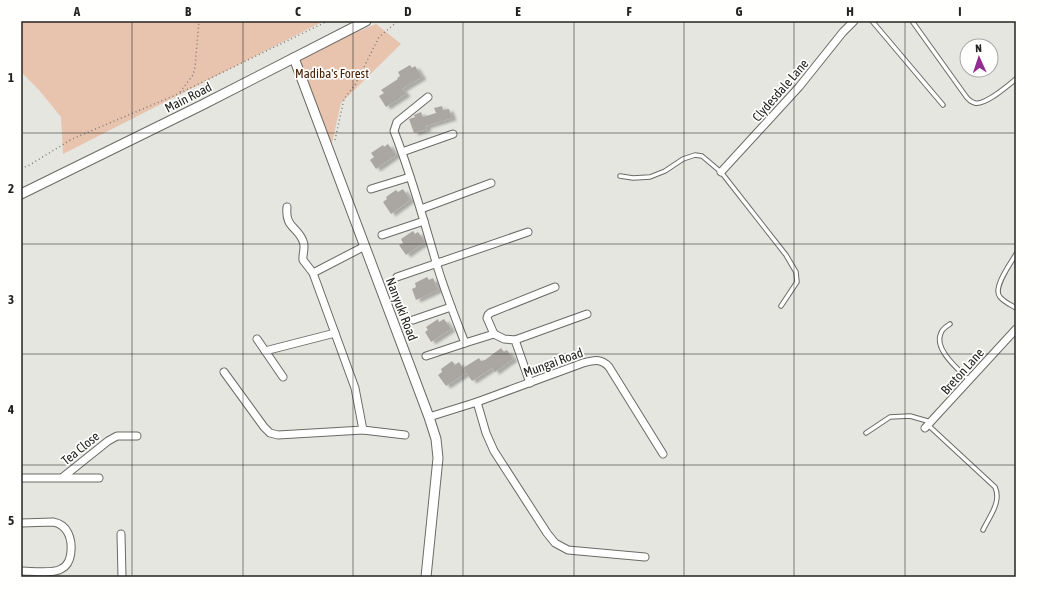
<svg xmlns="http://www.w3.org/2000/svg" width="1037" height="598" font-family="'Asap Condensed',sans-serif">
  <defs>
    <filter id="shadow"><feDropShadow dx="4.5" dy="2.5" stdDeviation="1" flood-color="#0004"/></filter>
  </defs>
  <rect width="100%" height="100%" fill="#e6e6e1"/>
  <g fill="#e8c3ad">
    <polygon points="21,21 324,21 63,154 61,117 39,90 21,72"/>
    <polygon points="376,24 401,44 341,103 332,143 300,68 301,60 307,53"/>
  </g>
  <g fill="#aaa7a2" filter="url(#shadow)">
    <polygon points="410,65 412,68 415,66 422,77 402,89 406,94 386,107 379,96 384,93 381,90 398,79 397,78 400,76 398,72"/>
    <polygon points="442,106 443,110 449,109 452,118 426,126 427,129 414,133 409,119 415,117 414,115 421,112 423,117 436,113 434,108"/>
    <polygon points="388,144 396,155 376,169 370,160 374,157 371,153 383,145 384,147"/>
    <polygon points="403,189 410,200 391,214 383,202 387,199 386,197 396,190 398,192"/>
    <polygon points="413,231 415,234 418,232 425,242 406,255 399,245 403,243 401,239"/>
    <polygon points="427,277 429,280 433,278 438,290 416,300 412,289 416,287 415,283"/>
    <polygon points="438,319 439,322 444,319 451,329 431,342 425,332 428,330 426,327"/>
    <polygon points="501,348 504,352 507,350 513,359 495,372 492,368 472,381 463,368 479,358 481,361 485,360"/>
    <polygon points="452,361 455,365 459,362 466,373 446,386 438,375 442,372 441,369"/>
  </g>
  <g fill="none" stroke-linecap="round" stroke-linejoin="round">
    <defs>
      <g id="service">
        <polyline points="872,21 943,105"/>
        <path d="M912,21L965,95C967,98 971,102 975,103C986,105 1007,86 1016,79"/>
        <polyline points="620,176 633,178 650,177 665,171 683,159 695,155 702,156 721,172 786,255 796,272 797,282 781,306"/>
        <path d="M1016,254C1011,263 992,288 1000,297C1004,302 1011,305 1016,308"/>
        <path d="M950,324C947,326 942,329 941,333C933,349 959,370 969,380"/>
        <path d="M928,425L995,487C1002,502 989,517 983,530"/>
        <polyline points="866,433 890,417 910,416 931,422"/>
      </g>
      <g id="minor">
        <path d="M428,97L397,122L394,131C411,174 423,218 436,262C444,290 455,317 465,343L494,334L504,339L515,340L530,383"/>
        <polyline points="402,152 453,134"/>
        <polyline points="721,172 799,87 843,32 854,21"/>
        <polyline points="371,189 410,177"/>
        <polyline points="421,209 491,183"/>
        <polyline points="382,235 424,221"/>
        <polyline points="313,273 365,246"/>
        <polyline points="397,277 528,232"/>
        <polyline points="413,320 451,307"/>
        <polyline points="494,334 487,318 488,315 490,313 555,287"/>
        <polyline points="257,339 283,377"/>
        <polyline points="515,340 587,314"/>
        <polyline points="265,351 335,333"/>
        <polyline points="426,356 465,343"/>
        <path d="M224,372L264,427L270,433L278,435L363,430L355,388L313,273L303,260C302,254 306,248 303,241C297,226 285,228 287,207"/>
        <polyline points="477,402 486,433 494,451 547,533 555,543 568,550 645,557"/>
        <path d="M429,417L477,402L583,363C594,360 601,358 609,367L663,454"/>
        <polyline points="925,428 1016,329"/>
        <polyline points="363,430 405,435"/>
        <polyline points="63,477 108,441 117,436 137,436"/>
        <polyline points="21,478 99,478"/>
        <path d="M21,523L53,522C59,523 65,527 68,533C73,543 73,564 61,569C53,574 31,571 21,571"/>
        <polyline points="121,534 122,577"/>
      </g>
      <g id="tertiary">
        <polyline points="294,58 429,417 436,439 438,458 426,577"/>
        <polyline points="21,194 202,105 366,21"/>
      </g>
    </defs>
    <use href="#service" stroke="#6a6b65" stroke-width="5.5"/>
    <use href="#minor" stroke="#6a6b65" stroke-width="9"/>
    <use href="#tertiary" stroke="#6a6b65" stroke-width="11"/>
    <g stroke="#7e7e7b" stroke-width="1.5" stroke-dasharray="1 3" stroke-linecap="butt">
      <polyline points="180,92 193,75 195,67 199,21"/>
      <polyline points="335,140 344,99 355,85 379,37 398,21"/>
      <polyline points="21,168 28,166 72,139 178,94 328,21"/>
    </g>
    <use href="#service" stroke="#fff" stroke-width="3.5"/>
    <use href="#minor" stroke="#fff" stroke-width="7"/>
    <use href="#tertiary" stroke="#fff" stroke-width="9"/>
  </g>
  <path fill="none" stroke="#232321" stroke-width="1" stroke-opacity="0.55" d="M132,21V577M243,21V577M353,21V577M463,21V577M574,21V577M684,21V577M794,21V577M905,21V577M21,133H1016M21,244H1016M21,354H1016M21,465H1016"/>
  <g text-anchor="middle" stroke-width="3.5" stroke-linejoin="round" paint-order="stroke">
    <g font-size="13" fill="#492204" stroke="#fffffe">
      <text x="332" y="78">Madiba's Forest</text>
    </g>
    <g font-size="13" fill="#232321" stroke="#fffffe">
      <text transform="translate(780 90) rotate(-49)" y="5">Clydesdale Lane</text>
      <text transform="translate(188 97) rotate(-27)" y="5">Main Road</text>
      <text transform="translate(402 309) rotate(69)" y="5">Nanyuki Road</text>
      <text transform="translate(553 362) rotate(-20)" y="5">Mungai Road</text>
      <text transform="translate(962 371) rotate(-48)" y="5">Breton Lane</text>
      <text transform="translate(80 448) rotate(-39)" y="5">Tea Close</text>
    </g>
  </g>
  <rect width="1037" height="598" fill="none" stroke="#fffffe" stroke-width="44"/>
  <g transform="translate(979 58) rotate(357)"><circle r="19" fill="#fffffe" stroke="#a7a7a6"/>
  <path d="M0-3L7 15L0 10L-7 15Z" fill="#932d92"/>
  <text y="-6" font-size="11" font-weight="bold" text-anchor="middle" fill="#232321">N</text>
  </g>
  <rect x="22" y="22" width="993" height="554" fill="none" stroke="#232321" stroke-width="1.5"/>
  <g font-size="13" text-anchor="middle" font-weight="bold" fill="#232321">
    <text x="77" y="16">A</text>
    <text x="188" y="16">B</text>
    <text x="298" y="16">C</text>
    <text x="408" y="16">D</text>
    <text x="518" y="16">E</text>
    <text x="629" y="16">F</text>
    <text x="739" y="16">G</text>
    <text x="850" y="16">H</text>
    <text x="960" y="16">I</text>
    <text x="11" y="82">1</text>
    <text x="11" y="193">2</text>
    <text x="11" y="304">3</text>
    <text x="11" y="414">4</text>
    <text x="11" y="525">5</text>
  </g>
</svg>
